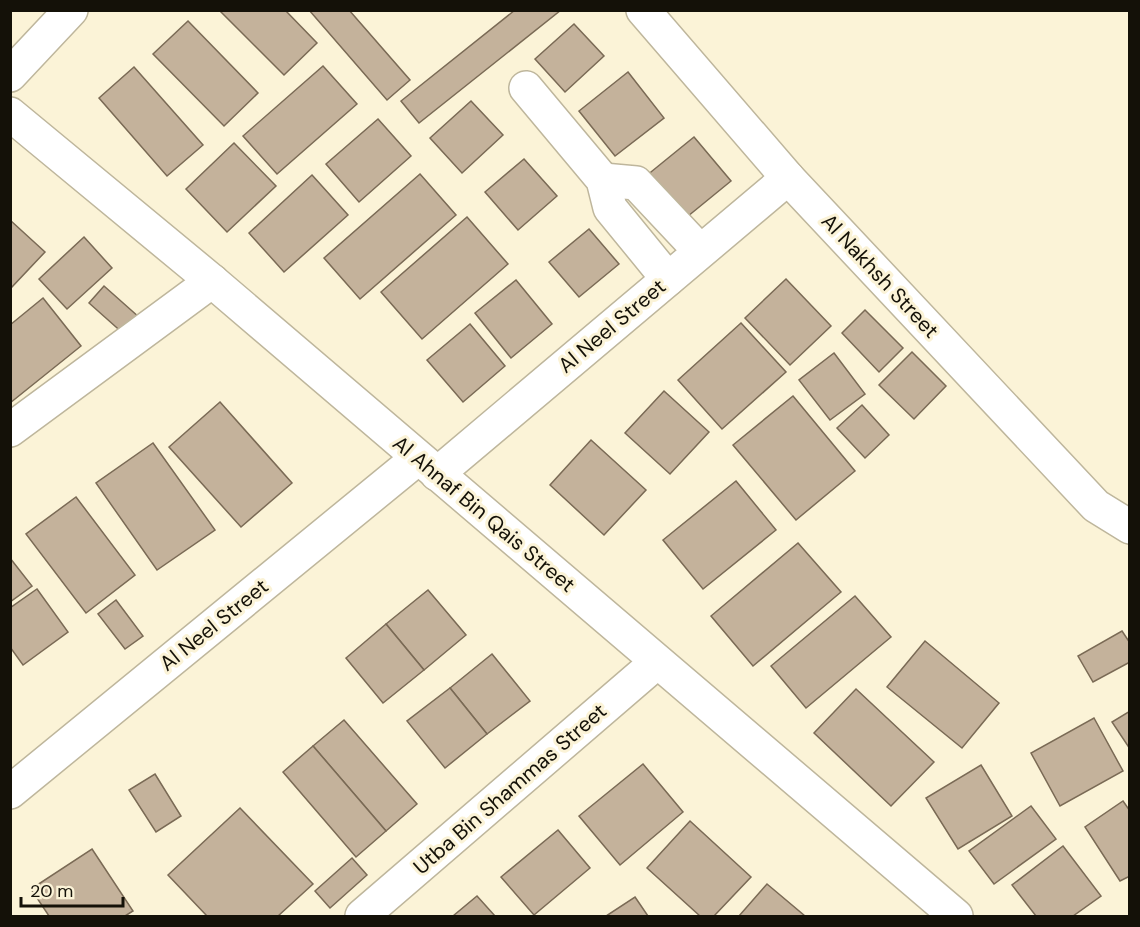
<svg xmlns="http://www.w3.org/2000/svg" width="1140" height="927" font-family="'DM Sans',sans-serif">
  <rect width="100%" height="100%" fill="#fbf3d7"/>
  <g fill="#c4b29b" stroke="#7a6a55" stroke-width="1.5">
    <polygon points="219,10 285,10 317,43 284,75"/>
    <polygon points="309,10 349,10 410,80 387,100"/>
    <polygon points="515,10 561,10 419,123 401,101"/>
    <polygon points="188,21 258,93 224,126 153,54"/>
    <polygon points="574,24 604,56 565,92 535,59"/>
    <polygon points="323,66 357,104 277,174 243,136"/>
    <polygon points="134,67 203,145 167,176 99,98"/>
    <polygon points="628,72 664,118 615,156 579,111"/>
    <polygon points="471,101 503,135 462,173 430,138"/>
    <polygon points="378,119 411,156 359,202 326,164"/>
    <polygon points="694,137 731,181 682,221 646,176"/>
    <polygon points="234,143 276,186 227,232 186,189"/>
    <polygon points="524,159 557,196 518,230 485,192"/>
    <polygon points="420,174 456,215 360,299 324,258"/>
    <polygon points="312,175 348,215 284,272 249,233"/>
    <polygon points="467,217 508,264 422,339 381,292"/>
    <polygon points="10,220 45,252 10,289"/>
    <polygon points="589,229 619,264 579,297 549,262"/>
    <polygon points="84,237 112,268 67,309 39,279"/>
    <polygon points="786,279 831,326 790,365 745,318"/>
    <polygon points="516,280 552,324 511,358 475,313"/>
    <polygon points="104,286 140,318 125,335 89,303"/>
    <polygon points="43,298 81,346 10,403 10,325"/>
    <polygon points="865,310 903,348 879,372 842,333"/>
    <polygon points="741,323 786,372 722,429 678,380"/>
    <polygon points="470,324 505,366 463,402 427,360"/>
    <polygon points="912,352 946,386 914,419 879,385"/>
    <polygon points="834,353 865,394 830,420 799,380"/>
    <polygon points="664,391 709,432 670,474 625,433"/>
    <polygon points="793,396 855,471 796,520 733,445"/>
    <polygon points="220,402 292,483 241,527 169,447"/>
    <polygon points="862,405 889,435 865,458 837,428"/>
    <polygon points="591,440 646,490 604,535 550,485"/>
    <polygon points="153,443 215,530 157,570 96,483"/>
    <polygon points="736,481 776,530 703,589 663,540"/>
    <polygon points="76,497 135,575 86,613 26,534"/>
    <polygon points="798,543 841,592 753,666 711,616"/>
    <polygon points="10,558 32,586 10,602"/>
    <polygon points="37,589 68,632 23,665 10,647 10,608"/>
    <polygon points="428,590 466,635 424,670 386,624"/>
    <polygon points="855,596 891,637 806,708 771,666"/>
    <polygon points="116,600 143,636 125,649 98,614"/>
    <polygon points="386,624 424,670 383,703 346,658"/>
    <polygon points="1122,631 1130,643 1130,662 1093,682 1078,656"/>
    <polygon points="925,641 999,703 962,748 887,687"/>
    <polygon points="492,654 530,701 487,734 450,688"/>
    <polygon points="450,688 487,734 445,768 407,721"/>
    <polygon points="856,689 934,762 891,806 814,733"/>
    <polygon points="1130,711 1130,749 1112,722"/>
    <polygon points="1094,718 1123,771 1060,806 1031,753"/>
    <polygon points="344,720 417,804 386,831 313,746"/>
    <polygon points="313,746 386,831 356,857 283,772"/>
    <polygon points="643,764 683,812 620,865 579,816"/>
    <polygon points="981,765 1012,816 958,849 926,798"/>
    <polygon points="155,774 181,816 156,832 129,790"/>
    <polygon points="1123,801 1130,811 1130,876 1120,881 1085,827"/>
    <polygon points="1031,806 1056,839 994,884 969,851"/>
    <polygon points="240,808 313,884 278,916 207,916 168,875"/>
    <polygon points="690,821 751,877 714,916 700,916 647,868"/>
    <polygon points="558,830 590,868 534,915 501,877"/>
    <polygon points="1063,846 1101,896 1073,916 1036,916 1012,885"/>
    <polygon points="92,849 133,911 125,916 49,916 31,889"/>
    <polygon points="352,858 367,875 330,908 315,891"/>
    <polygon points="767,884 805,916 739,916"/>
    <polygon points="477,896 495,916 453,916"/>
    <polygon points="635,897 648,916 606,916"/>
  </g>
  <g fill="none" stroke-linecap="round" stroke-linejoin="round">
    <defs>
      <g id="street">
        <polyline points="643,10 788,178 1096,506 1130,527"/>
        <polyline points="10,75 71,10"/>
        <polyline points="526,88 603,180 610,208 668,279"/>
        <polyline points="10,114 212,281 956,916"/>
        <polyline points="603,180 636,183 700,251"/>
        <polyline points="10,430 212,281"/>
        <polyline points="437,474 788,178"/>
        <polyline points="10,792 418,458"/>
        <polyline points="362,916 657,662"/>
      </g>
    </defs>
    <use href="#street" stroke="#beb69c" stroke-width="36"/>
    <use href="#street" stroke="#fff" stroke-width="33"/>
  </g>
  <g text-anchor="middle" stroke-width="6" stroke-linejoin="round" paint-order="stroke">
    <g font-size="21" fill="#141108" stroke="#fbf3d7">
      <text transform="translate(880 276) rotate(47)" y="7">Al Nakhsh Street</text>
      <text transform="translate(612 326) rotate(-40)" y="7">Al Neel Street</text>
      <text transform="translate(484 514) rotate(40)" y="7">Al Ahnaf Bin Qais Street</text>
      <text transform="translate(214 625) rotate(-39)" y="7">Al Neel Street</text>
      <text transform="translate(510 789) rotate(-41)" y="7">Utba Bin Shammas Street</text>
    </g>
  </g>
  <rect width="1140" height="927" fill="none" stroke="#141108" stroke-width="24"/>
  <path d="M21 897v9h102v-9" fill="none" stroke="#141108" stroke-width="3"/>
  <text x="30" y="897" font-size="18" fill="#141108" stroke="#fbf3d7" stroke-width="4.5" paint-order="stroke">20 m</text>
</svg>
